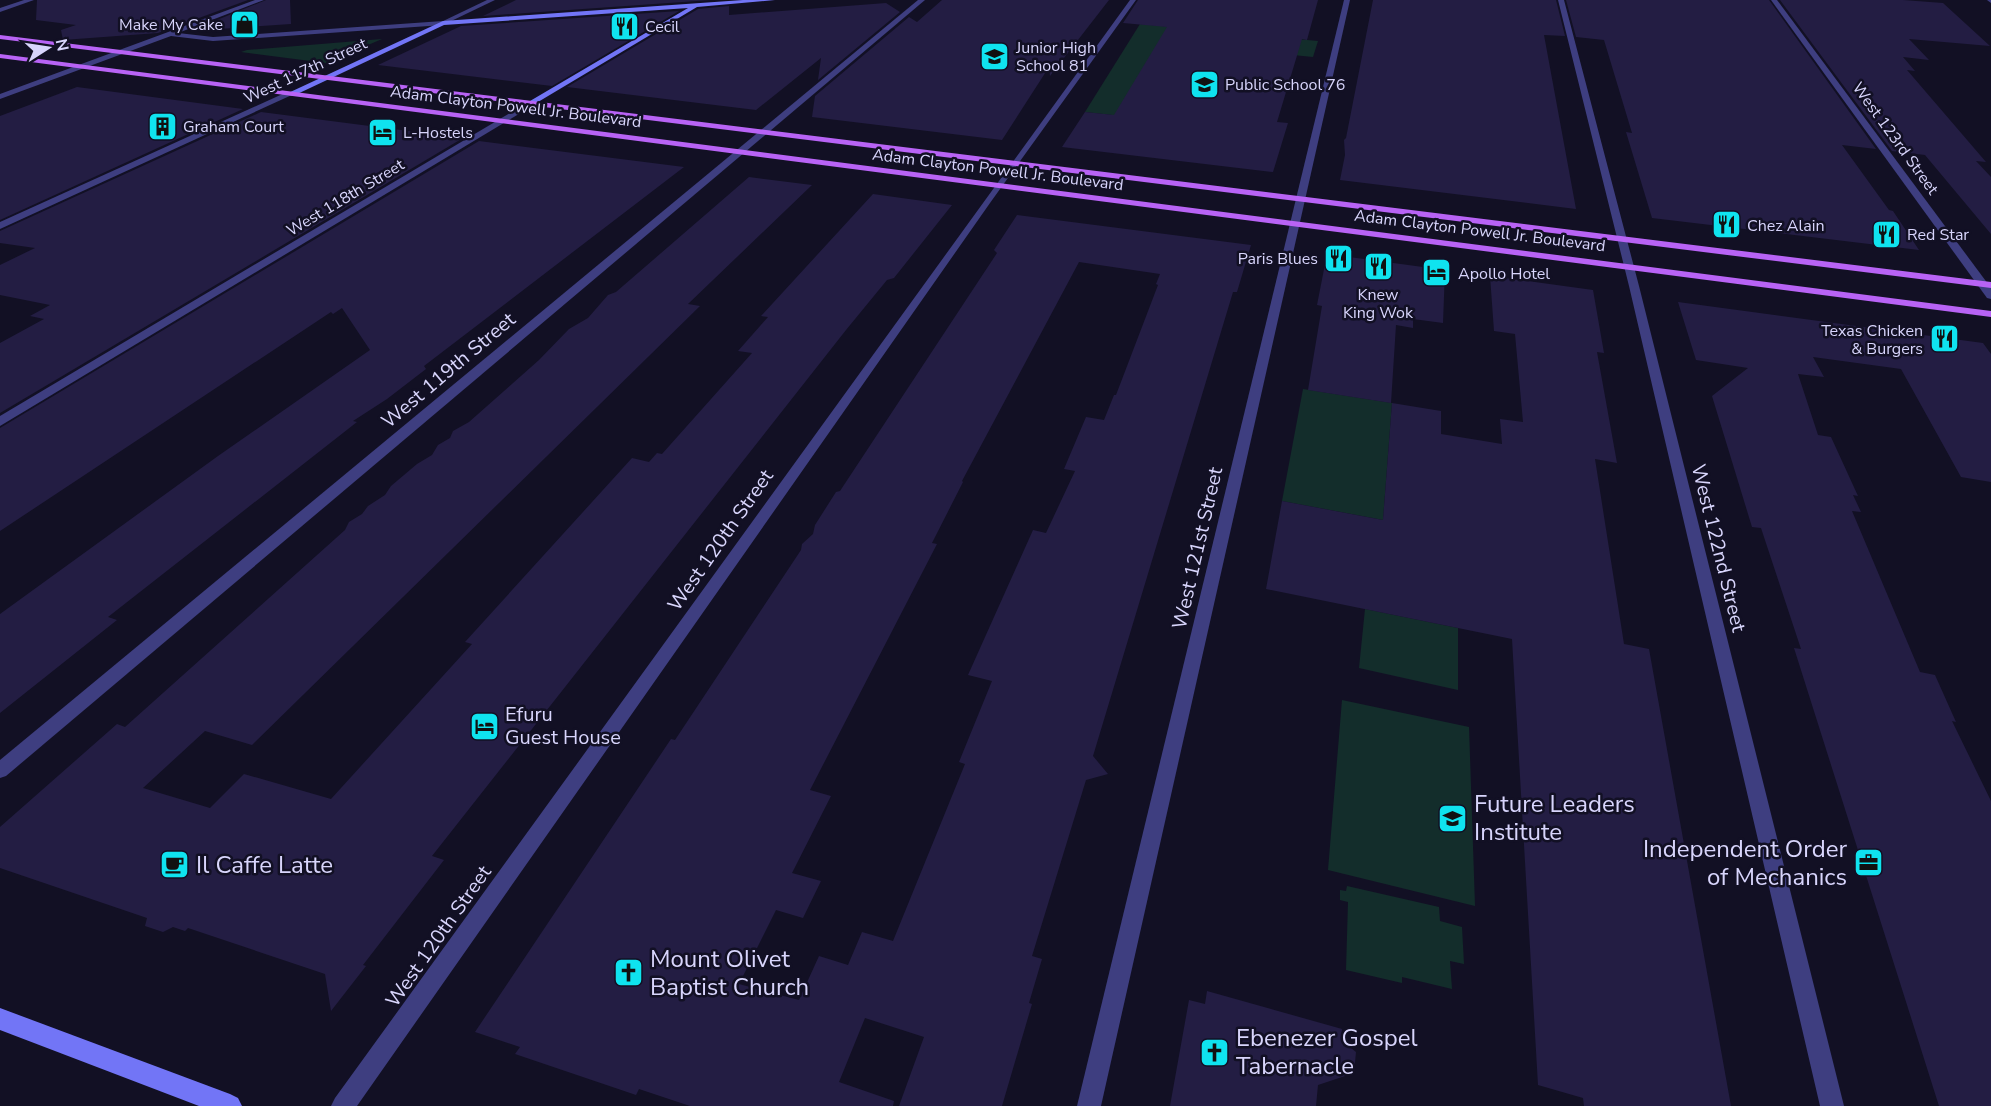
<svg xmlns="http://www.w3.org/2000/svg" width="1991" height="1106" font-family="'Nunito Sans',sans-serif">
  <rect width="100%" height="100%" fill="#121024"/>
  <g fill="#132d2b">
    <polygon points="1140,24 1318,41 1313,57 1159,42 1193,124 1085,112"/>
    <polygon points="382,39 326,63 241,52 247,50"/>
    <polygon points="1303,389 1392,403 1383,520 1282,501"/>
    <polygon points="1365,609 1458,628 1458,690 1359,668"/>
    <polygon points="1342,700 1469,727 1475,906 1328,870"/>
    <polygon points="1347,886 1439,907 1440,921 1462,927 1464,964 1450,961 1452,989 1402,977 1402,983 1346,970 1348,902 1340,900 1340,890 1346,891"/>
  </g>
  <g fill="#231d43" fill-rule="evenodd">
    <polygon points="37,0 248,0 158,33 63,40 61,30 76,25 36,20"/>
    <polygon points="266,0 290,0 291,24 190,31"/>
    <polygon points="516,0 711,0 483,16"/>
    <polygon points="942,0 1109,0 1050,76 1049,67 1002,140 812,117 815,96 909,17 917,22"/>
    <polygon points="1138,0 1318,0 1307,40 1302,39 1277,122 1288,123 1273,172 1062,147 1085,112 1114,115 1167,27 1123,23"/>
    <polygon points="1373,0 1556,0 1565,36 1544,35 1576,209 1340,180 1345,155 1344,140 1346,138"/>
    <polygon points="1566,0 1769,0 1876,149 1842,145 1889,210 1893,211 1919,250 1652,218 1626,132 1632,133 1604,40 1576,37"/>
    <polygon points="1780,0 1903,0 1943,3 1990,46 1909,39 1929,60 1903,57 1915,71 1907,70 1986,162 1976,161 1991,177 1991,234 1925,155 1892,151"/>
    <polygon points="886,3 900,12 818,80 821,58 756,110 567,87 698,9 729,6 729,15"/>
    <polygon points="679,11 552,86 378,65 461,26"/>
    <polygon points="77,87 243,109 0,220 0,116"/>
    <polygon points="261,112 463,138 0,413 0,343 44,319 30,316 50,305 0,295 0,265 35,248 0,243 0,231"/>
    <polygon points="479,141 684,167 424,366 426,369 387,399 353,421 357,422 108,617 117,620 0,713 0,614 218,456 370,350 342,308 333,314 331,312 0,531 0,428"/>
    <polygon points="749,177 812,185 688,304 700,306 252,745 205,731 143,788 210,808 244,774 331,799 472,644 465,642 632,458 649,462 657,453 662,454 752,353 738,351 768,317 761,316 873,194 952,205 894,278 887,280 846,330 432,856 444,860 363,965 366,966 331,1011 325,974 188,928 185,931 173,927 163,932 145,926 147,918 0,868 0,827 117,724 125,727 345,530 349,522 362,514 368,506 385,495 391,486 417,464 432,455 438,445 450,438 453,431 469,422 539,360 569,329 588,318 608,295 616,292"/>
    <path d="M1017,215L1251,245L1237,292H1233L1093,756L1108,774L1086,780L1032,956L1042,959L1029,1003L1032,1004L1002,1106H899L924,1037L865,1018L839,1082L894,1101L893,1106H690L639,1089L636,1095L515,1054L520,1047L475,1032L671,739L675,740L801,550L802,544L813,534L815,525L836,492L840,491L997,253L994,250ZM1079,262L1160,274L1156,284L1158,285L1116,395H1114L1104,420L1086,417L1064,469L1075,471L1046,533L1033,530L968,675L992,681L959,762L965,764L893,941L862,932L848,965L819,956L799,1000L739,984L776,910L803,918L821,881L792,873L831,796L810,790L937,544L932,543L963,482L962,481Z"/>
    <polygon points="1327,254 1445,270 1443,323 1413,319 1413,328 1396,325 1391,403 1308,390 1322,306 1317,305"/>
    <polygon points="1490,276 1593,290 1604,353 1597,352 1617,463 1595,459 1624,644 1649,649 1731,1106 1584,1106 1583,1098 1538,1085 1512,639 1266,589 1282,501 1383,520 1392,403 1441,411 1441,434 1502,444 1500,419 1523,422 1515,334 1494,331"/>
    <polygon points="1678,302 1983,343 1991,354 1991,482 1961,477 1901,369 1813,357 1824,377 1798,374 1818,435 1831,437 1858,496 1853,495 1861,512 1852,511 1920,672 1935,675 1956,722 1952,721 1991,801 1991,1106 1939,1106 1794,648 1801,649 1761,528 1752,527 1712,396 1748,368 1696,360"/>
    <polygon points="1207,991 1342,1029 1341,1040 1356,1052 1354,1073 1318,1085 1316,1106 1170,1106 1189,1000 1205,1004"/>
  </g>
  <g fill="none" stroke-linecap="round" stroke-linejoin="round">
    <g fill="#3e3e80" fill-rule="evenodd">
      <polygon points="24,0 34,0 0,12 0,8"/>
      <polygon points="487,0 495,0 445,24 439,23"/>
      <polygon points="918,0 925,0 6,776 0,778 0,760"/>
      <polygon points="1130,0 1136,0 990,203 357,1106 331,1106 335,1098"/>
      <polygon points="1344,0 1350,0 1101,1106 1077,1106"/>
      <polygon points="1558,0 1564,0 1639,286 1844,1106 1820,1106 1629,286"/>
      <polygon points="1771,0 1777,0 1991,288 1991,299 1987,298"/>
      <polygon points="1987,0 1991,0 1991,3"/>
      <polygon points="287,92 294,94 0,229 0,222"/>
      <polygon points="530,101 537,103 0,426 0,416"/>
    </g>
    <polygon fill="#3e3e80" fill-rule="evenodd" points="255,0 264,0 178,33 213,37 443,21 447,23 443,25 213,41 171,36 0,99 0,94"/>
    <g fill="#7275f6" fill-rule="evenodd">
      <polygon points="743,0 775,0 697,7 533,105 530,105 530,101 688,8 444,25 293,96 286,94 443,21"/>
      <polygon points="0,1008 230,1094 238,1098 242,1106 199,1106 0,1030"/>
    </g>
    <g fill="#b863f5" fill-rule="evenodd">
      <polygon points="0,35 1991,282 1991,288 0,39"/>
      <polygon points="0,54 1991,311 1991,317 0,58"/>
    </g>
  </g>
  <defs>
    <symbol id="shop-square" viewBox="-11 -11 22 22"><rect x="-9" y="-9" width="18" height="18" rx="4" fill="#0fe3ef" stroke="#121024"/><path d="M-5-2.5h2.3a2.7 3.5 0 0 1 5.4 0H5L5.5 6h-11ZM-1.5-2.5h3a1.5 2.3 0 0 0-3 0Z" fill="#111"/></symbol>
    <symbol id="restaurant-square" viewBox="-11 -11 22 22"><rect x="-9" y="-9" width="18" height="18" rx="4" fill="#0fe3ef" stroke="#121024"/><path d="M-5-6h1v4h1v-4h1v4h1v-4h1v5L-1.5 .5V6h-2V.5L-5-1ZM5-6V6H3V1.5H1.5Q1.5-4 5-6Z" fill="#111"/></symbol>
    <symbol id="school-square" viewBox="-11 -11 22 22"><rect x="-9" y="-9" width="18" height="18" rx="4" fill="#0fe3ef" stroke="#121024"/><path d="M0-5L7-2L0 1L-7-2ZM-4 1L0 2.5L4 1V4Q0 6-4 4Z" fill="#111"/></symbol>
    <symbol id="building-square" viewBox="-11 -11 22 22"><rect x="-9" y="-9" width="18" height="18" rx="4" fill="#0fe3ef" stroke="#121024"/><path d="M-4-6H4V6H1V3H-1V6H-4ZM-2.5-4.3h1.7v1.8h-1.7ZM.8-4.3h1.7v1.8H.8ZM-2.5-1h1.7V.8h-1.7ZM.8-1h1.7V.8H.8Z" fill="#111"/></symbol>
    <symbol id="hotel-square" viewBox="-11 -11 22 22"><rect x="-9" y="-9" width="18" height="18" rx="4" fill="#0fe3ef" stroke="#121024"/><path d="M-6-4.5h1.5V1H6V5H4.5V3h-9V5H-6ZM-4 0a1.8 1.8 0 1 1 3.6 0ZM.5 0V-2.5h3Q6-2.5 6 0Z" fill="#111"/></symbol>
    <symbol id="office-square" viewBox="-11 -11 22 22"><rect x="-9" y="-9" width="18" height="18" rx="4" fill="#0fe3ef" stroke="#121024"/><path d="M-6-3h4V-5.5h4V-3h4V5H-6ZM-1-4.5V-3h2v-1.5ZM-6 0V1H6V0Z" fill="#111"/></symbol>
    <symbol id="cafe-square" viewBox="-11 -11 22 22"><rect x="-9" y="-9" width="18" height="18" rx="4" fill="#0fe3ef" stroke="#121024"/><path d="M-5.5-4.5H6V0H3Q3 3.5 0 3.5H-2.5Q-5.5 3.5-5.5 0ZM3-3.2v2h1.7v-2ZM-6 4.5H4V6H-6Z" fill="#111"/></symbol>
    <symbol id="church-square" viewBox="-11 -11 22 22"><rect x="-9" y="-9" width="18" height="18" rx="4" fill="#0fe3ef" stroke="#121024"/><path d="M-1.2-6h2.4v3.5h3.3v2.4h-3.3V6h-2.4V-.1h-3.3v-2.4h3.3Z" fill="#111"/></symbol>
  </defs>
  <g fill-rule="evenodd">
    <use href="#shop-square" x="228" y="8" width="33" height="33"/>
    <use href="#restaurant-square" x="608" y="10" width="33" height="33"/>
    <use href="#school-square" x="978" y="40" width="33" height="33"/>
    <use href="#school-square" x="1188" y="68" width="33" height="33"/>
    <use href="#building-square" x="146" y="110" width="33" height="33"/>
    <use href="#hotel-square" x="366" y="116" width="33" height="33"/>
    <use href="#restaurant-square" x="1710" y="208" width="33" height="33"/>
    <use href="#restaurant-square" x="1870" y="218" width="33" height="33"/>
    <use href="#restaurant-square" x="1322" y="242" width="33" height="33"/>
    <use href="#restaurant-square" x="1362" y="250" width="33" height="33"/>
    <use href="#hotel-square" x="1420" y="256" width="33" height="33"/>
    <use href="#restaurant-square" x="1928" y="322" width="33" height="33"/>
    <use href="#hotel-square" x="468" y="710" width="33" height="33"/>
    <use href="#school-square" x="1436" y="802" width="33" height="33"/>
    <use href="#office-square" x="1852" y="846" width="33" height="33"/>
    <use href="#cafe-square" x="158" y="848" width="33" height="33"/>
    <use href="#church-square" x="612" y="956" width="33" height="33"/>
    <use href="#church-square" x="1198" y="1036" width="33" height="33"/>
  </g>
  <g text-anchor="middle" stroke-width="5" stroke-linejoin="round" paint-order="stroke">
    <g font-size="16" fill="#d8d5fc" stroke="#121024" text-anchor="start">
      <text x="223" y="30" text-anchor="end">Make My Cake</text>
      <text x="645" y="32">Cecil</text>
      <text x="1016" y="53">Junior High<tspan x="1016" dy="18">School 81</tspan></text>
      <text x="1225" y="90">Public School 76</text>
      <text x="183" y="132">Graham Court</text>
      <text x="403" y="138">L-Hostels</text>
      <text x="1747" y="231">Chez Alain</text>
      <text x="1907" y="240">Red Star</text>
      <text x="1318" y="264" text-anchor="end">Paris Blues</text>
      <text x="1458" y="279">Apollo Hotel</text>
      <text x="1378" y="300" text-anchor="middle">Knew<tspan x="1378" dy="18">King Wok</tspan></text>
      <text x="1923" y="336" text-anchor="end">Texas Chicken<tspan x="1923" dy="18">&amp; Burgers</tspan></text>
    </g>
    <g font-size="16" fill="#d8d5fc" stroke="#121024">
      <text transform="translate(305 70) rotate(-25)" y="6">West 117th Street</text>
      <text transform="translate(516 106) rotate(7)" y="6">Adam Clayton Powell Jr. Boulevard</text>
      <text transform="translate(1896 138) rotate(54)" y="6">West 123rd Street</text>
      <text transform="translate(998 169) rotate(7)" y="6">Adam Clayton Powell Jr. Boulevard</text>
      <text transform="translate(345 197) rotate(-31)" y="6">West 118th Street</text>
      <text transform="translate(1480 230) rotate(7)" y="6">Adam Clayton Powell Jr. Boulevard</text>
    </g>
    <g font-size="20" fill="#d8d5fc" stroke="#121024">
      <text transform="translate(448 370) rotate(-40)" y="7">West 119th Street</text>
      <text transform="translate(720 540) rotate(-55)" y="7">West 120th Street</text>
      <text transform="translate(1197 548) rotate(-77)" y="7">West 121st Street</text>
      <text transform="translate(1719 548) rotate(76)" y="7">West 122nd Street</text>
      <text transform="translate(438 936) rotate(-55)" y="7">West 120th Street</text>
    </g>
    <g font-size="20" fill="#d8d5fc" stroke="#121024" text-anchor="start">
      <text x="505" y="721">Efuru<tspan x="505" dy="23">Guest House</tspan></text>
    </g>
    <g font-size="24" fill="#d8d5fc" stroke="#121024" text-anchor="start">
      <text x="1474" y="812">Future Leaders<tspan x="1474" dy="28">Institute</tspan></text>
      <text x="1847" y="857" text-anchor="end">Independent Order<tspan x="1847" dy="28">of Mechanics</tspan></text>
      <text x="196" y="873">Il Caffe Latte</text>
      <text x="650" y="967">Mount Olivet<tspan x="650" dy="28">Baptist Church</tspan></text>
      <text x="1236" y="1046">Ebenezer Gospel<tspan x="1236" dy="28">Tabernacle</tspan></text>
    </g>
  </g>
  <g transform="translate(48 48) rotate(78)" stroke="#121024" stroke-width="4.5" paint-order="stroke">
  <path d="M0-4.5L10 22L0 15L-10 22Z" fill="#d8d5fc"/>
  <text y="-9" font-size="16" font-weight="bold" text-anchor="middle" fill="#d8d5fc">N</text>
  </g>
</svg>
